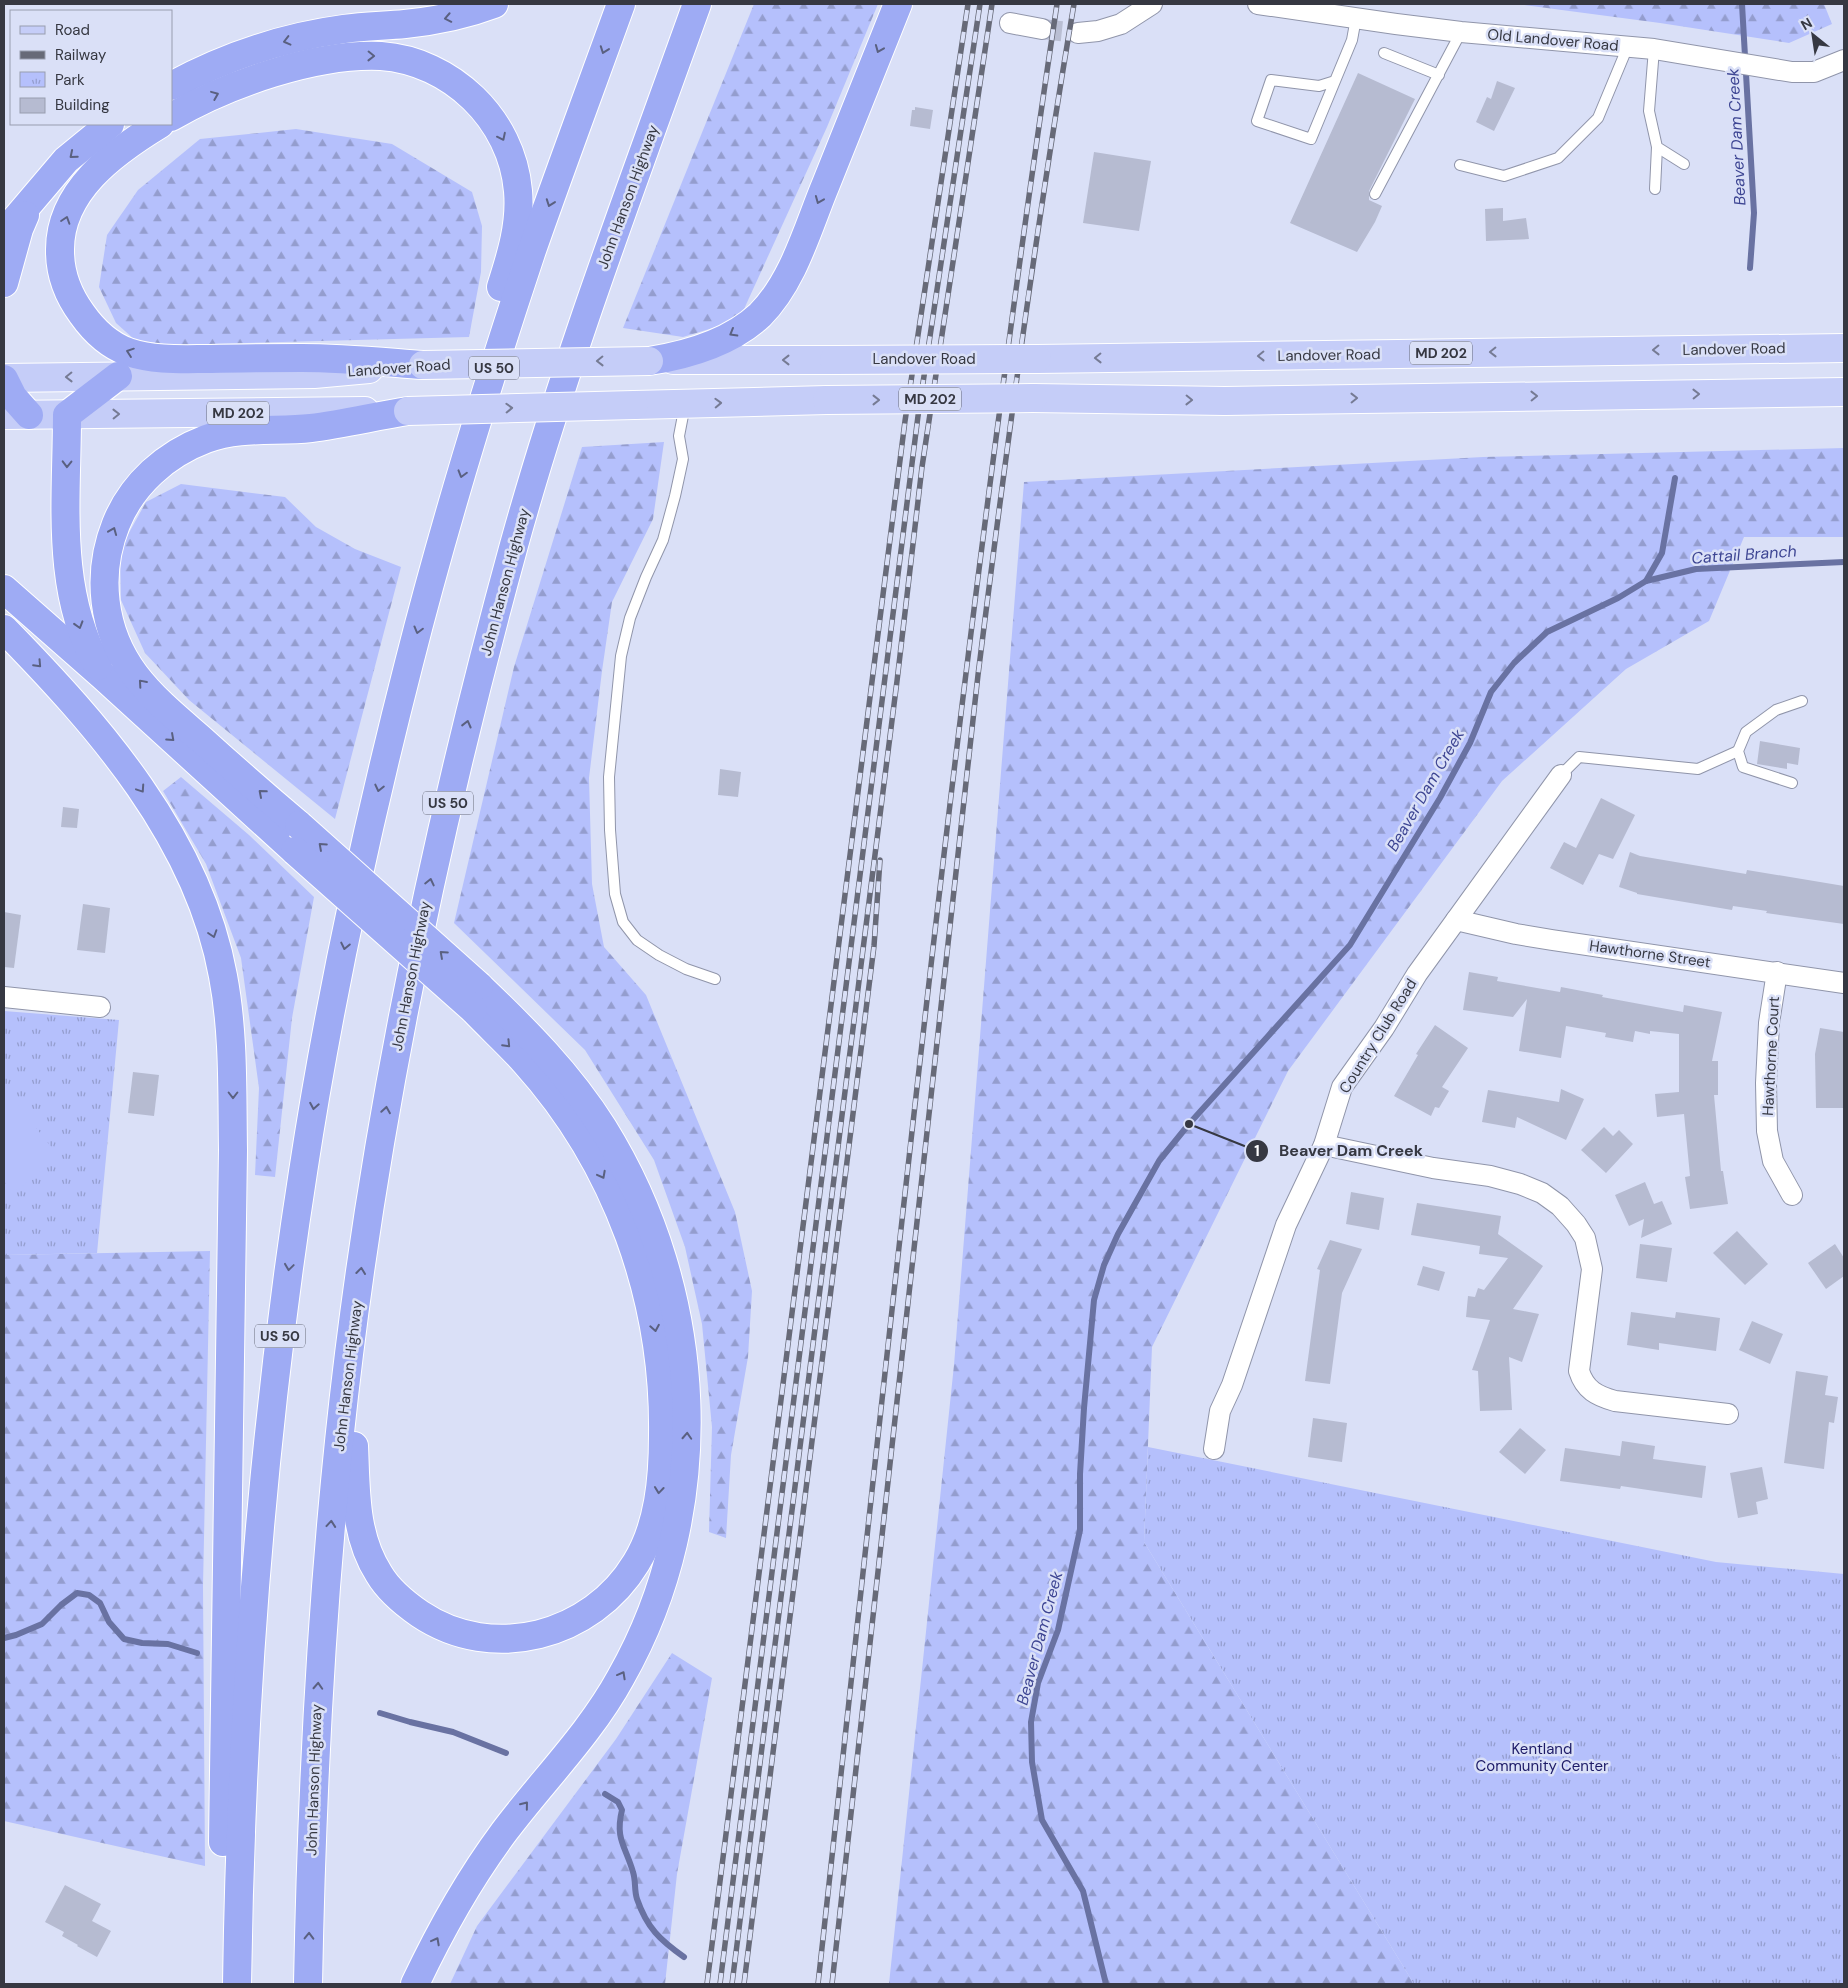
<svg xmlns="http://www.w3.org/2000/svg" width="1848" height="1988" font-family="'DM Sans',sans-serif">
  <defs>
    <pattern id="forest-firs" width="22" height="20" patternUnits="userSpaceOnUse" patternTransform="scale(1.25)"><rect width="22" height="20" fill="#b5c0fc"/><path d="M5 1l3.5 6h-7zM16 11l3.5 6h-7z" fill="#949dce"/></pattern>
    <pattern id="park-tufts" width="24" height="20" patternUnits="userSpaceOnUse" patternTransform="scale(1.25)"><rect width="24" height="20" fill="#b5c0fc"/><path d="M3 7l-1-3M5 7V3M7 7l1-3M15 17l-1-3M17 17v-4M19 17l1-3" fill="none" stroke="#949dce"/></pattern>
  </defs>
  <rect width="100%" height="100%" fill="#dae0f7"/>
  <g fill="url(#forest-firs)">
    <polygon points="754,4 878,4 827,127 739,320 683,337 623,328"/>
    <polygon points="1517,4 1824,4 1832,24 1789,43 1660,23"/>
    <polygon points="296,129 392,144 472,192 482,226 481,272 469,337 172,345 135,340 116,323 99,287 107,235 138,190 200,139"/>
    <polygon points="664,442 653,519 612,602 602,671 589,778 592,884 604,947 646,995 735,1212 752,1291 748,1357 731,1455 726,1538 709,1532 712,1427 702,1324 685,1247 654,1160 585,1050 454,923 514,667 582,447"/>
    <polygon points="1844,448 1844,537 1744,537 1709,621 1626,669 1502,781 1288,1071 1152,1347 1144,1542 1414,1984 889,1984 954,1365 1024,482 1483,457"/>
    <polygon points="181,484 285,497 316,527 355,549 401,567 335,819 189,700 145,653 121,600 120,549 146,502"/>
    <polygon points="181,777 249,835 314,897 292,1018 275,1177 255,1175 259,1088 241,958 206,864 163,791"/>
    <polygon points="210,1251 203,1586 205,1866 4,1821 4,1255"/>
    <polygon points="672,1653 712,1678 677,1874 665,1984 450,1984 477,1926 616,1739"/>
  </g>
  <g fill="url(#park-tufts)">
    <polygon points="4,1011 119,1020 97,1253 4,1255"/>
    <polygon points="1148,1447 1716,1562 1844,1574 1844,1984 1414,1984 1144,1542"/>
  </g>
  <g fill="#b5c0fc">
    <polygon points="4,1087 59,1157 13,1193 4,1181"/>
    <polygon points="1844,1719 1844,1758 1836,1756"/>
  </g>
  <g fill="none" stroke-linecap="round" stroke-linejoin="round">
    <g stroke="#6972a2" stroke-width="6">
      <polyline points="1742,4 1754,213 1750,268"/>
      <polyline points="1646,581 1696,569 1844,562"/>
      <polyline points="4,1638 16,1635 42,1624 61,1605 77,1593 89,1595 100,1603 109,1622 124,1639 142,1643 168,1644 197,1653"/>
      <polyline points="380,1713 410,1722 453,1732 506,1753"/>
      <path d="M605,1794L618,1802L622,1810C615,1839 625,1845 633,1872C636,1881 634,1890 637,1899C647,1928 660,1940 684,1957"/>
      <polyline points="1106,1984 1083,1891 1042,1820 1032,1762 1031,1722 1038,1683 1058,1630 1080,1530 1080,1474 1084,1408 1094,1300 1104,1265 1118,1234 1159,1161 1189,1124 1350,945 1440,798 1470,743 1491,692 1514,663 1547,632 1618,598 1646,581 1662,553 1675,478"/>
    </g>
  </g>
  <g fill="#b6bbd1">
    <polygon points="1358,73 1415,99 1369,191 1369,200 1382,206 1375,222 1357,252 1290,223"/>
    <polygon points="1497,81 1515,88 1494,131 1476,122 1487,97 1491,99"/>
    <polygon points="915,107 933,110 930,129 910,126 912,110 915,110"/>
    <polygon points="1094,152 1151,161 1139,231 1083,223"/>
    <polygon points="1503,208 1503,221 1526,218 1529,239 1486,241 1485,209"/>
    <polygon points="1760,741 1800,748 1798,765 1787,763 1787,769 1757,764"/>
    <polygon points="720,769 741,772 738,797 718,795"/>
    <polygon points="1601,798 1635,815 1613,859 1599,854 1583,885 1550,868 1564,842 1576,848"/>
    <polygon points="63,807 79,809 77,828 61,827"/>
    <polygon points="1630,852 1640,856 1746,874 1747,870 1844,886 1844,924 1766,913 1767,911 1733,906 1732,910 1637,894 1637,893 1619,887"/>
    <polygon points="83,904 110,908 105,953 77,950"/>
    <polygon points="4,912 21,915 14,968 4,967"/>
    <polygon points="1469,972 1498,977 1497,981 1560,992 1561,987 1603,995 1602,997 1683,1012 1684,1005 1722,1012 1712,1061 1718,1061 1718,1095 1714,1095 1721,1171 1723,1171 1728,1204 1690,1209 1685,1177 1690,1176 1684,1114 1657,1117 1655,1094 1679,1092 1679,1034 1650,1031 1650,1034 1635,1031 1633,1042 1605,1037 1606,1033 1566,1026 1561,1058 1519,1051 1527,999 1513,1017 1463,1010"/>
    <polygon points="1435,1025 1468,1048 1442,1087 1449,1091 1439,1108 1435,1107 1431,1116 1394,1096 1418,1055 1416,1054"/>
    <polygon points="1820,1028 1844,1032 1844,1108 1816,1108 1815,1054"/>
    <polygon points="133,1072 159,1075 154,1116 128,1113"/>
    <polygon points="1561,1089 1584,1099 1566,1140 1517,1117 1515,1128 1482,1122 1488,1090 1559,1102"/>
    <polygon points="1604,1127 1613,1136 1619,1130 1633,1144 1606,1173 1581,1150"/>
    <polygon points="1645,1182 1654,1204 1662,1201 1672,1224 1641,1238 1644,1219 1629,1226 1615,1195"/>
    <polygon points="1351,1192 1384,1198 1379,1230 1346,1224"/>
    <polygon points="1417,1203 1501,1216 1498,1234 1543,1266 1513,1309 1539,1314 1522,1362 1509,1357 1512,1410 1480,1411 1478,1371 1472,1370 1490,1320 1466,1317 1468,1296 1475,1297 1478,1288 1484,1290 1508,1258 1479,1254 1480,1246 1411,1235"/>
    <polygon points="1737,1231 1768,1264 1745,1285 1713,1253"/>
    <polygon points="1330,1240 1362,1249 1342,1293 1330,1384 1305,1381 1320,1270 1317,1269"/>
    <polygon points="1640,1244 1672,1248 1667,1282 1636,1278"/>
    <polygon points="1835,1244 1844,1258 1844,1276 1826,1289 1808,1263"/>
    <polygon points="1423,1266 1445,1272 1439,1291 1417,1285"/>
    <polygon points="1631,1312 1675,1318 1676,1312 1720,1318 1716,1351 1659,1343 1659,1350 1627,1345"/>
    <polygon points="1752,1321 1783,1334 1770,1364 1739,1350"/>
    <polygon points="1796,1371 1828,1376 1825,1395 1838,1397 1834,1423 1829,1422 1824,1469 1784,1463"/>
    <polygon points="1313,1418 1347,1423 1342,1462 1308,1457"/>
    <polygon points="1520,1428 1546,1450 1525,1474 1499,1452"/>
    <polygon points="1622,1441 1655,1446 1653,1459 1706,1466 1702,1498 1621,1486 1620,1489 1560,1481 1565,1448 1620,1456"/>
    <polygon points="1762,1467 1768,1499 1756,1502 1758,1514 1738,1518 1730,1473"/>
    <polygon points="65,1885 101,1904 92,1921 111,1931 97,1957 77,1946 78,1945 62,1936 64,1932 45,1922"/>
  </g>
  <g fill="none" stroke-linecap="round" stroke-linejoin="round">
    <polyline stroke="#b9bed3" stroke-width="20" stroke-dasharray="20 10" stroke-linecap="butt" points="1042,29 1078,33"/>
    <defs>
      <g id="service">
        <polyline points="1654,49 1649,111 1657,147 1684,164"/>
        <polyline points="1384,53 1439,75"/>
        <polyline points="1335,81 1311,139 1257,121 1271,80 1319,86 1335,81 1352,40 1356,18"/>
        <polyline points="1460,165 1504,176 1558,158 1598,118 1628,46"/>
        <polyline points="1655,189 1657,147"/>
        <polyline points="1375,194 1461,32"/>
        <polyline points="685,405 679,436 683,459 675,496 663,540 646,577 630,618 621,656 609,777 610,830 615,894 623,922 637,940 659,955 686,969 715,979"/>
        <polyline points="1561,775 1579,757 1698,769 1738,751"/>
        <polyline points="1792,783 1743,767 1738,751 1746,732 1776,710 1802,701"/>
      </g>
      <g id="minor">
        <polyline points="1258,4 1396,24 1461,32 1654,49 1792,72 1814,72 1844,60"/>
        <polyline points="1010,23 1042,29"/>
        <polyline points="1078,33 1098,31 1121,24 1152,4"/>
        <polyline points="1456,920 1516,934 1552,940 1844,983"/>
        <polyline points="1777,972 1769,1023 1766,1083 1767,1131 1773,1161 1792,1195"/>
        <polyline points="4,997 100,1007"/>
        <path d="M1324,1145L1433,1168L1490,1176L1520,1184L1542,1193L1560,1206L1576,1224L1585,1238L1592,1269L1579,1371C1585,1390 1597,1396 1615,1401L1728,1414"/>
        <polyline points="1214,1449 1220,1411 1232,1385 1286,1225 1324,1145 1342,1087 1384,1028 1417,974 1561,775"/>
      </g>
      <g id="primary">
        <polyline points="1037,359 1844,348"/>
        <polyline points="673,360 834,360"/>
        <polyline points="4,378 314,374 369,369"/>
        <polyline points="1033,398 1225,401 1844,392"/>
        <polyline points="634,405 827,400"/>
        <polyline points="4,415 365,411"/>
      </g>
      <g id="motorway">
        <path d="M171,86C225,57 284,37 344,29C365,26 385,26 405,24C436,21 465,15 494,4"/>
        <path d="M171,117C228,84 315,53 381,56C451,61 512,119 518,191C521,224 511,256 501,287"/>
        <path d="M160,124C114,152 59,191 60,251C60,275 68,295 82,314C94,331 109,345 128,352C155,361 183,359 211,359C241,358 271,358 302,358C342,358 382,362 423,365"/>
        <polyline points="4,233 66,160 110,124"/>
        <polyline points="4,283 19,229 25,215"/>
        <path d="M649,361C688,355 730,343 760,315C794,281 808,227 826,184C850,124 874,64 898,4"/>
        <polyline points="4,379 13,397 29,415"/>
        <polyline points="4,589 104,677 295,851"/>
        <path d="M4,629C99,726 198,838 223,976C234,1034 232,1092 233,1150L223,1842"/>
        <path d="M98,666C55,590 67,499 67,415L118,376"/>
        <path d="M299,825C266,797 234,769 202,740C179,720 154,700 135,675C102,631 96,574 116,524C132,484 166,454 206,439C241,426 276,432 311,428C343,424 376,416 408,411"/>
        <path d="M354,1446C356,1490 354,1535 379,1574C389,1591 404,1603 420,1614C493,1663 592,1636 636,1563C659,1526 663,1478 663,1435C665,1299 617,1164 525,1062C508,1043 490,1027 473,1009"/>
        <path d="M237,1984C241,1713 261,1441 303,1172C329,1001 366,831 409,663C444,525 486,388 531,253C560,170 591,87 621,4"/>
        <path d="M308,1984C312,1773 323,1563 349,1354C383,1080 441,811 514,545C565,361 633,183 697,4"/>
        <path d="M415,1984C440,1931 469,1879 504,1832C543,1780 590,1734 621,1677C717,1508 705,1292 603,1128C569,1074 525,1030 479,986"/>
      </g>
    </defs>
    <use href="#service" stroke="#9095aa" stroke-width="12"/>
    <use href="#minor" stroke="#9095aa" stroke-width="22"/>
    <use href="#primary" stroke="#fff" stroke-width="30"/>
    <use href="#motorway" stroke="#fff" stroke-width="30"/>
    <use href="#service" stroke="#fff" stroke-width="10"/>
    <use href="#minor" stroke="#fff" stroke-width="20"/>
    <use href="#primary" stroke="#c5cdf8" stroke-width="28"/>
    <use href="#motorway" stroke="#9eabf4" stroke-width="28"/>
    <defs>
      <g id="rail">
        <polyline points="707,1984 905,421 968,4"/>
        <polyline points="720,1984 918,416 980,4"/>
        <polyline points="732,1984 897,681 922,467 992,4"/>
        <polyline points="744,1984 874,946 880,860"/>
        <path d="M818,1984C891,1323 958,662 1057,4"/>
        <path d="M832,1984L978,675C1006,450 1036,227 1074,4"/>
      </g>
    </defs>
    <use href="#rail" stroke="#676a78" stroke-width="5.5"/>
    <use href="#rail" stroke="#dae0f7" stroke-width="4" stroke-dasharray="11" stroke-linecap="butt"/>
    <defs>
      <g id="primary-bridge">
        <polyline points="834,360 1037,359"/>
        <polyline points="423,365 649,361"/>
        <polyline points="827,400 1033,398"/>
        <polyline points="408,411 634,405"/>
      </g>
      <g id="motorway-bridge">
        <polyline points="299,825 479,986"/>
        <polyline points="295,851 473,1009"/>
      </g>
    </defs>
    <use href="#primary-bridge" stroke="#fff" stroke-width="30" stroke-linecap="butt"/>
    <use href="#motorway-bridge" stroke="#fff" stroke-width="30" stroke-linecap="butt"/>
    <use href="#primary-bridge" stroke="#c5cdf8" stroke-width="28"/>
    <use href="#motorway-bridge" stroke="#9eabf4" stroke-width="28"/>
  </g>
  <defs><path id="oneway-chevron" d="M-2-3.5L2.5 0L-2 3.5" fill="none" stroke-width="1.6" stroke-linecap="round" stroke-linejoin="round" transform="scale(1.25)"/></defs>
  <g stroke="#5a6080">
    <use href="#oneway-chevron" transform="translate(448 18) rotate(169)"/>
    <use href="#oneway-chevron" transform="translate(287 41) rotate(166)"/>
    <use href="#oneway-chevron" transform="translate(879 49) rotate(112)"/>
    <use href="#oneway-chevron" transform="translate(604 50) rotate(110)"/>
    <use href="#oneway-chevron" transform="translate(371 56) rotate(1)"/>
    <use href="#oneway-chevron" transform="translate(215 95) rotate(-22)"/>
    <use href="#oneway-chevron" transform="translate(502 137) rotate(64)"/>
    <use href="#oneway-chevron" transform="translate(73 155) rotate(140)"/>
    <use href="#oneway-chevron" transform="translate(819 200) rotate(112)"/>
    <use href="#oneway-chevron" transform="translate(550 203) rotate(110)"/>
    <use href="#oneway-chevron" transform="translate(66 220) rotate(-72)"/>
    <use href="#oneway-chevron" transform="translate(733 333) rotate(150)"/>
    <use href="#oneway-chevron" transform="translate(130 352) rotate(-161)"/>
    <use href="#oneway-chevron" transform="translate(67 464) rotate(91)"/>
    <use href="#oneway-chevron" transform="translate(462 474) rotate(106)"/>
    <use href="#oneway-chevron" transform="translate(113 531) rotate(-68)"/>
    <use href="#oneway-chevron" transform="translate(79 625) rotate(73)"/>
    <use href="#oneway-chevron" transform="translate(418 630) rotate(105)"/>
    <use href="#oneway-chevron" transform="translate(38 664) rotate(47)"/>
    <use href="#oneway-chevron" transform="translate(142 683) rotate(-131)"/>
    <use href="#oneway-chevron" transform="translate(467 724) rotate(-76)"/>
    <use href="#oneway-chevron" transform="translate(171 738) rotate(42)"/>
    <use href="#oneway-chevron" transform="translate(379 788) rotate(103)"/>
    <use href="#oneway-chevron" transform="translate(141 789) rotate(56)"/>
    <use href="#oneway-chevron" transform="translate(262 793) rotate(-139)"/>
    <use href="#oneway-chevron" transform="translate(322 846) rotate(-138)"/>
    <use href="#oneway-chevron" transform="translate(430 882) rotate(-77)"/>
    <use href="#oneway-chevron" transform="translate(213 934) rotate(72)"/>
    <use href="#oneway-chevron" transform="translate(345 946) rotate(102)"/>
    <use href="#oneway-chevron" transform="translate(443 954) rotate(-138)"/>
    <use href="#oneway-chevron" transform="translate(507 1044) rotate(46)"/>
    <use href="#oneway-chevron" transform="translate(233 1095) rotate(90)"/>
    <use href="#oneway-chevron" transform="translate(314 1106) rotate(100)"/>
    <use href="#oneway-chevron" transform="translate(386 1110) rotate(-81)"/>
    <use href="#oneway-chevron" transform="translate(602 1175) rotate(62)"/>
    <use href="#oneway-chevron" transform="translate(289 1267) rotate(98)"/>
    <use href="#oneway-chevron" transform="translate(361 1271) rotate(-83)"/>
    <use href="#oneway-chevron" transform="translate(655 1328) rotate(80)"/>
    <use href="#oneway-chevron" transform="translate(687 1436) rotate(-87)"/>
    <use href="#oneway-chevron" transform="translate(659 1490) rotate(96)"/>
    <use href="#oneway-chevron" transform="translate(331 1524) rotate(-85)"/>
    <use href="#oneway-chevron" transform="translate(622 1675) rotate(-61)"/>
    <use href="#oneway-chevron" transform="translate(318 1686) rotate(-87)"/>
    <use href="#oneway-chevron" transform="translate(525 1805) rotate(-51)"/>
    <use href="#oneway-chevron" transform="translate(309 1936) rotate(-89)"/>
    <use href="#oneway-chevron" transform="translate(436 1941) rotate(-62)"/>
  </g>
  <g stroke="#767b94">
    <use href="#oneway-chevron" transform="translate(1656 350) rotate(179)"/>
    <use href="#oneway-chevron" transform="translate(1493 352) rotate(179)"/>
    <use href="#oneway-chevron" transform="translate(1261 356) rotate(179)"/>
    <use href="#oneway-chevron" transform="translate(1098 358) rotate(179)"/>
    <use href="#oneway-chevron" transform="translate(786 360) rotate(180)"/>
    <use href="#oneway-chevron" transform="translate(600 361) rotate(179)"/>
    <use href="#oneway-chevron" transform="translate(69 377) rotate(179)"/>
    <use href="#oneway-chevron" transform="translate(1696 394) rotate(-1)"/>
    <use href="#oneway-chevron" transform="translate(1534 396) rotate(-1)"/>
    <use href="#oneway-chevron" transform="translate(1354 398) rotate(-1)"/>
    <use href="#oneway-chevron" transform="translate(876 400)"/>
    <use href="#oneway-chevron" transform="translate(1189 400) rotate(1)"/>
    <use href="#oneway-chevron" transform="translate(718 403) rotate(-2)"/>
    <use href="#oneway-chevron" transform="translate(509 408) rotate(-2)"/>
    <use href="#oneway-chevron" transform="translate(116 414) rotate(-1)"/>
  </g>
  <g text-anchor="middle" stroke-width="5" stroke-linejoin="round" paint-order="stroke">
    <g fill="#dae0f7" stroke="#676a78" stroke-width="1">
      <rect x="1410" y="341.5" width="62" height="23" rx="4"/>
      <rect x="469" y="356.5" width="50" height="23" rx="4"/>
      <rect x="899" y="387.5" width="62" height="23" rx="4"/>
      <rect x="207" y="401.5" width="62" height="23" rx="4"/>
      <rect x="423" y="791.5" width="50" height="23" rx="4"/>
      <rect x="255" y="1324.5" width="50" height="23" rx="4"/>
    </g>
    <g font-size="14" font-weight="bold" fill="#363842">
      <text x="1441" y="358">MD 202</text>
      <text x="494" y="373">US 50</text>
      <text x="930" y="404">MD 202</text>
      <text x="238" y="418">MD 202</text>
      <text x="448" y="808">US 50</text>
      <text x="280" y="1341">US 50</text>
    </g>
    <g font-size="15" fill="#363842" stroke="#dae0f7">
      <text transform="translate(1553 40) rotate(5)" y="5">Old Landover Road</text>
      <text transform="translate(628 197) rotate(-70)" y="5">John Hanson Highway</text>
      <text transform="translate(1734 349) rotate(-1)" y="5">Landover Road</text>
      <text transform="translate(1329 355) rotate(-1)" y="5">Landover Road</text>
      <text x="924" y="364">Landover Road</text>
      <text transform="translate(399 368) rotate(-4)" y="5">Landover Road</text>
      <text transform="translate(505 582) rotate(-75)" y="5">John Hanson Highway</text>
      <text transform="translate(1650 954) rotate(8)" y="5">Hawthorne Street</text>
      <text transform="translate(411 976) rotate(-79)" y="5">John Hanson Highway</text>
      <text transform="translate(1378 1036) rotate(-58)" y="5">Country Club Road</text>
      <text transform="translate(1771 1056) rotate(-87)" y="5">Hawthorne Court</text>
      <text transform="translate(348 1376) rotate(-83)" y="5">John Hanson Highway</text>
      <text transform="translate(314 1780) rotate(-88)" y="5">John Hanson Highway</text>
    </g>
    <g font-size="15" fill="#1d1b67" stroke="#dae0f7">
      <text x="1542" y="1754">Kentland<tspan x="1542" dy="17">Community Center</tspan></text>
    </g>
    <g font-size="16" font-style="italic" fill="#3d4593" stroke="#dae0f7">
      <text transform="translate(1736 137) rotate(-93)" y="6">Beaver Dam Creek</text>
      <text transform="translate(1744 554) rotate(-4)" y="6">Cattail Branch</text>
      <text transform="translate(1425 790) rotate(-60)" y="6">Beaver Dam Creek</text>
      <text transform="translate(1039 1638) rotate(-75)" y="6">Beaver Dam Creek</text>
    </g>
  </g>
  <path fill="none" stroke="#363842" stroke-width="2" d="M1189 1124L1257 1151"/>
  <g fill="#363842" stroke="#dae0f7" stroke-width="2">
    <circle cx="1189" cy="1124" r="5"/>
    <circle cx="1257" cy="1151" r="12"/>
  </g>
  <g font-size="15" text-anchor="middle" font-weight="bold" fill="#fff">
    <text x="1257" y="1156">1</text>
  </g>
  <g font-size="16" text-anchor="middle" font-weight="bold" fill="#363842" stroke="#dae0f7" stroke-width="5" stroke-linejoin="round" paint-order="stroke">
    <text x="1351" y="1156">Beaver Dam Creek</text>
  </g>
  <rect width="1848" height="1988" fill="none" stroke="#363842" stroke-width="10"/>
  <rect x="10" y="10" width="162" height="115" fill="#dae0f7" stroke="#989daf"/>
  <rect x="20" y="26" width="25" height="8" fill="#c5cdf8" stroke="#989daf"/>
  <text x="55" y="35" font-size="15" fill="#363842">Road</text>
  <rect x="20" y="51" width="25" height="8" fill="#676a78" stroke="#989daf"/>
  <text x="55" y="60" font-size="15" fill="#363842">Railway</text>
  <rect x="20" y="72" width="25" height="15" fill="url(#park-tufts)" stroke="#989daf"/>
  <text x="55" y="85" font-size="15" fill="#363842">Park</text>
  <rect x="20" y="98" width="25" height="15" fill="#b6bbd1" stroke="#989daf"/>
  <text x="55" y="110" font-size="15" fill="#363842">Building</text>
  <g transform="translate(1813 35) rotate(330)" stroke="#dae0f7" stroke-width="4" paint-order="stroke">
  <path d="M0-4L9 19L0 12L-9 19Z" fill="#363842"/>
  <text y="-8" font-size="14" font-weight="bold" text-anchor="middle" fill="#363842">N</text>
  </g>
</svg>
